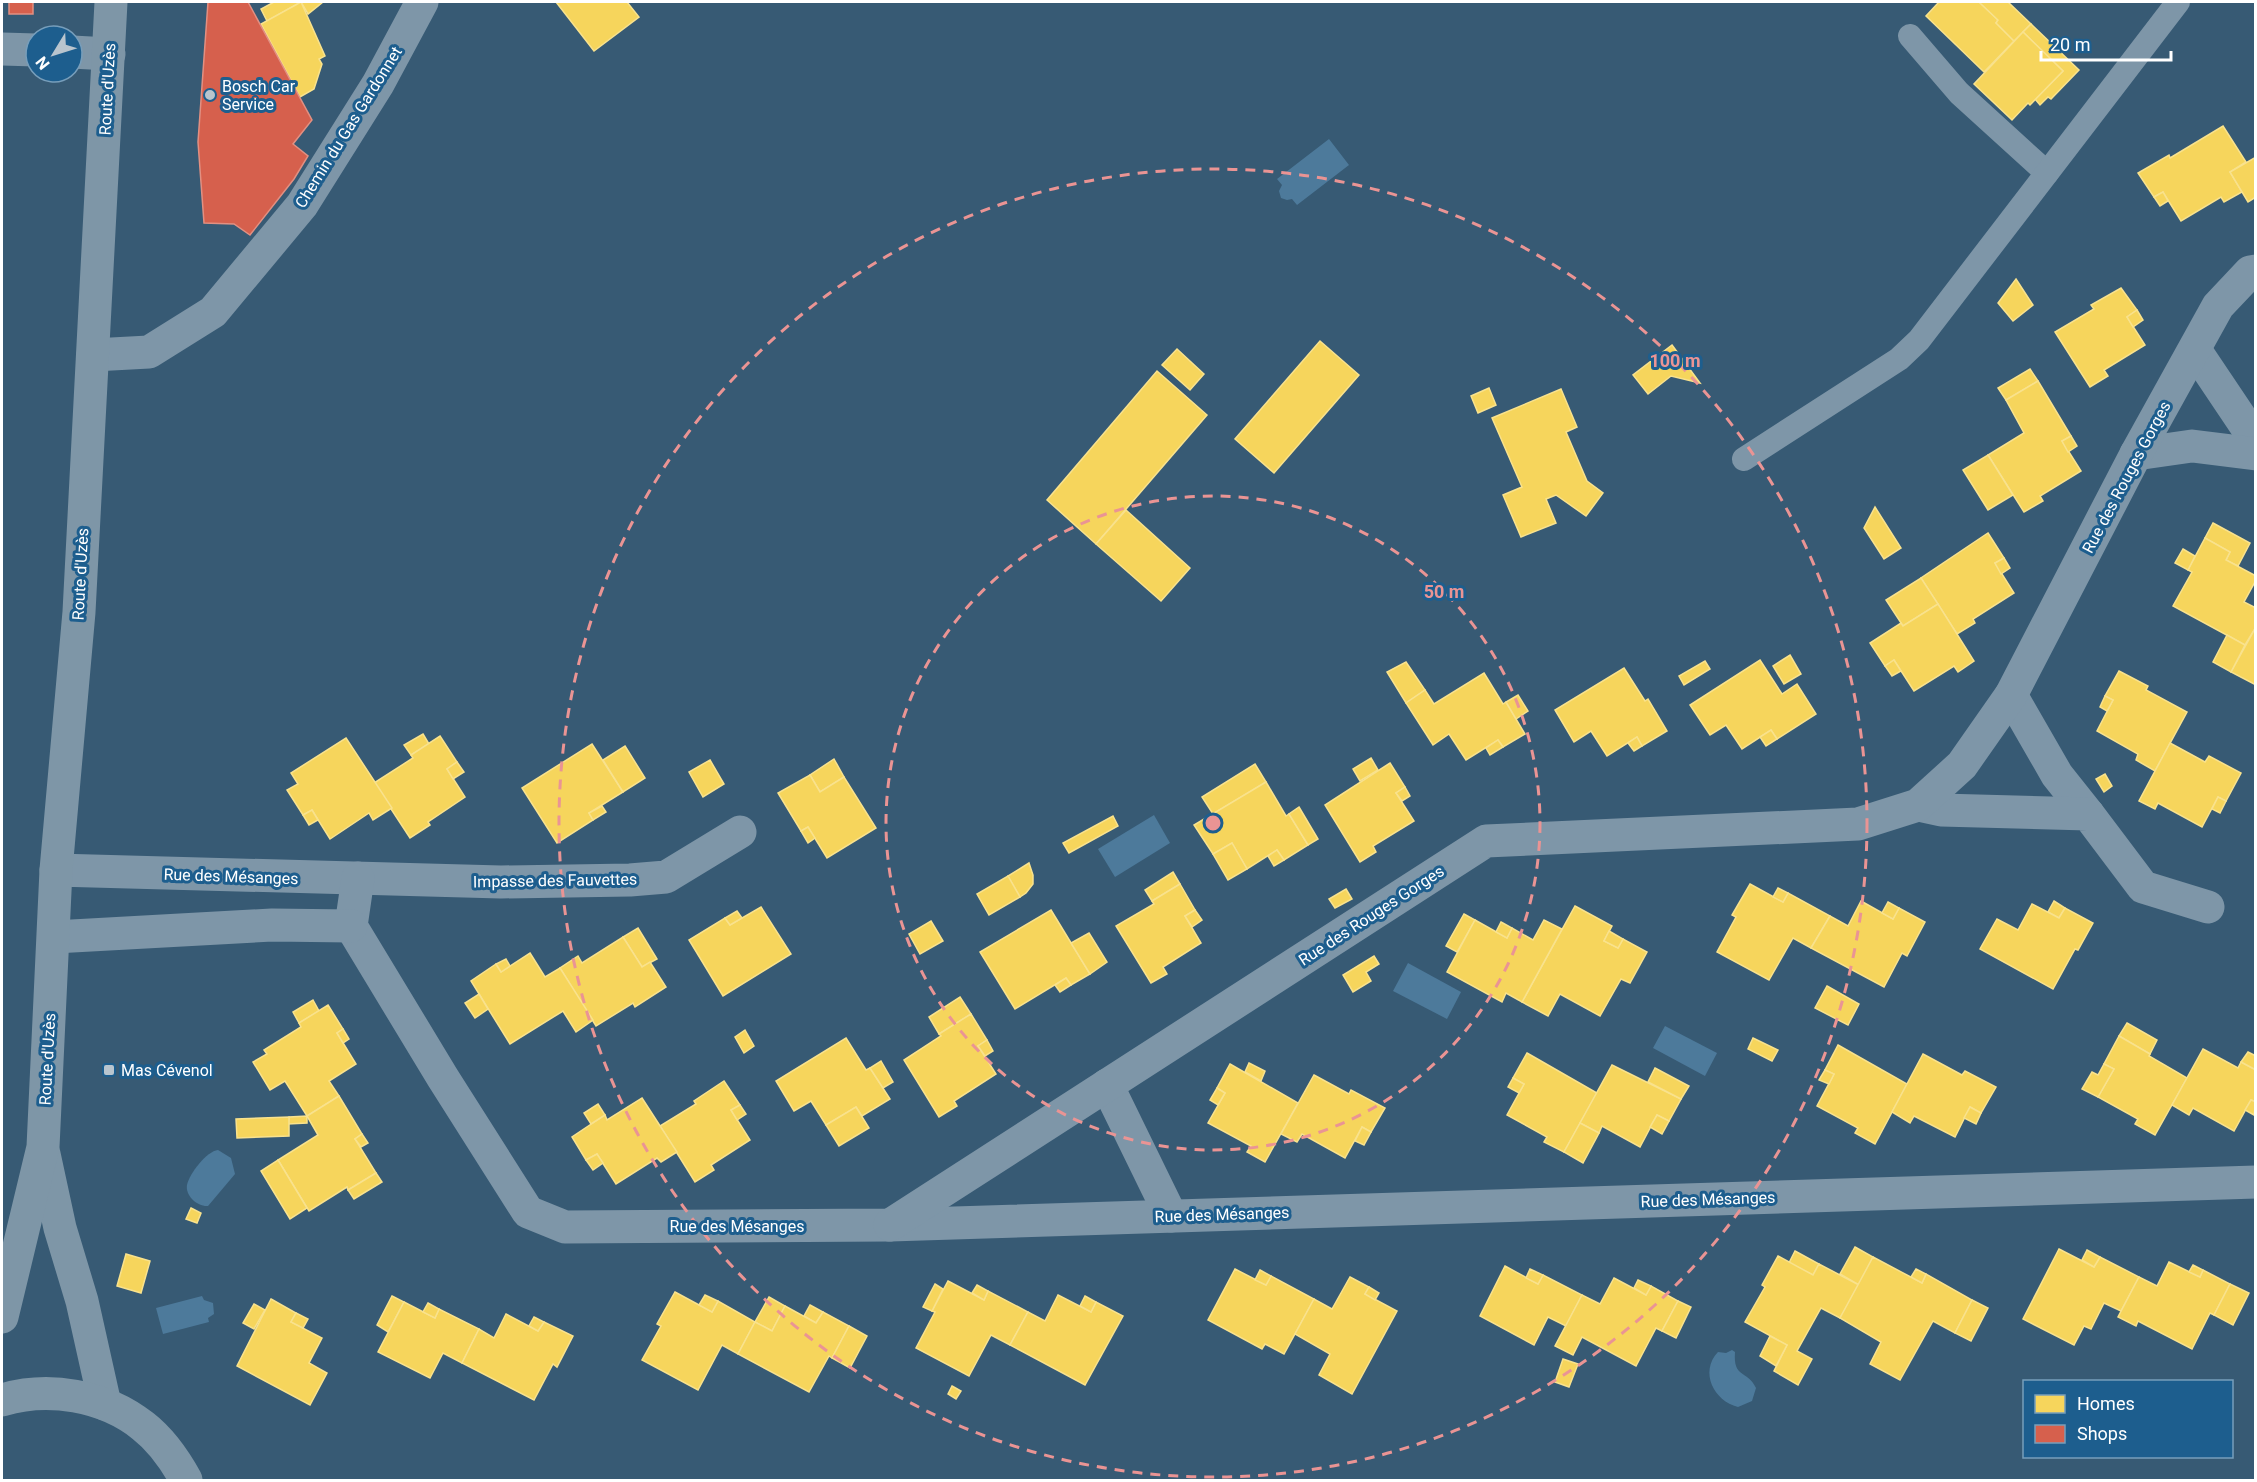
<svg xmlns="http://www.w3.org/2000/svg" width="2257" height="1482" font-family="Roboto,sans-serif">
  <rect width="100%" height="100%" fill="#375a74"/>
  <g fill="#4d7a9b">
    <polygon points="1329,139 1349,165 1297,205 1292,199 1287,200 1281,198 1279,191 1282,185 1277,179"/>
    <polygon points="1154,815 1170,843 1115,877 1098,849"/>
    <polygon points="1408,963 1461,992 1447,1019 1393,991"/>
    <polygon points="1665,1026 1717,1053 1705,1076 1653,1048"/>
    <path d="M218,1150L231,1158L235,1174L208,1206C198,1207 185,1196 187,1185C189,1174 207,1151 218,1150Z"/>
    <polygon points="202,1296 204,1300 213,1303 214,1314 208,1318 209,1322 163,1334 156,1308"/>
    <path d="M1732,1350L1735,1352C1733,1379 1747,1369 1756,1388L1752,1401L1738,1407C1714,1401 1699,1372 1718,1352L1726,1353Z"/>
  </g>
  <g fill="#f6d55c" stroke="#f9e28d" stroke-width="1.5">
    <polygon points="274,2 301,2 267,21 261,9"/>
    <polygon points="301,2 323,2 308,14"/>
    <polygon points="301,2 325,56 319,59 322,64 314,89 300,97 261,24"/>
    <polygon points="556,2 627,2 639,17 594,51"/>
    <polygon points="1939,2 1979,2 1998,20 1996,23 2014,41 1984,72 1926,16"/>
    <polygon points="1979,2 2008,2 2031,24 2014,41 1996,23 1998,20"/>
    <polygon points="2031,24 2079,70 2051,99 2048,97 2040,105 2035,99 2063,71 2023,32"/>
    <polygon points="2023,32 2063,71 2030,105 2028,103 2012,120 1974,84"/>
    <polygon points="2223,126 2246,162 2230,172 2242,192 2224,202 2221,197 2181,221 2163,192 2154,197 2138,173 2169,155 2170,158"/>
    <polygon points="2256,157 2256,197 2248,202 2230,172"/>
    <polygon points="2163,192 2168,201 2160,206 2154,197"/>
    <polygon points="2016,279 2033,305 2013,321 1998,303"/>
    <polygon points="2121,288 2137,310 2127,317 2145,345 2104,370 2108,376 2090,387 2055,332 2094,309 2091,305"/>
    <polygon points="2137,310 2143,320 2133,327 2127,317"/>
    <polygon points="1320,341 1359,375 1274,473 1235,439"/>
    <polygon points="1672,345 1700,383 1671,376 1648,394 1633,375"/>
    <polygon points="1177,349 1204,374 1190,390 1162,365"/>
    <polygon points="2030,369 2038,381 2006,400 1998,388"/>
    <polygon points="1157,371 1207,415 1096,544 1047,500"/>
    <polygon points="2038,381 2071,436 2062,441 2081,471 2040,496 2043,501 2024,512 1988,455 2024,433 2006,400"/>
    <polygon points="1489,388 1496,405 1478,413 1471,396"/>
    <polygon points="1561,389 1577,427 1566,432 1587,481 1603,493 1586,516 1556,495 1546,499 1556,523 1521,537 1503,495 1522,487 1492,418"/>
    <polygon points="2071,436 2077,446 2068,452 2062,441"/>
    <polygon points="1988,455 2013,495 1988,510 1963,470"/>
    <polygon points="1875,507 1901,548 1884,559 1864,528"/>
    <polygon points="1126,510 1190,568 1161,601 1096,544"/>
    <polygon points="2213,523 2250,543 2238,566 2226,560 2230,552 2205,538"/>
    <polygon points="1988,533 2004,558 1995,563 2014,593 1973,619 1975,623 1957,634 1921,578"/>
    <polygon points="2205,538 2230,552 2226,560 2256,576 2256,580 2244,602 2256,608 2256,627 2245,645 2173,606 2192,572 2188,570"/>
    <polygon points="2183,549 2195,556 2188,570 2175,563"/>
    <polygon points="2004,558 2010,568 2001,574 1995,563"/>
    <polygon points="1921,578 1938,604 1903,626 1886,600"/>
    <polygon points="1938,604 1974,661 1958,672 1954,666 1914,691 1894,660 1885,666 1870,643 1901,623 1903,626"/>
    <polygon points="2256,627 2256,685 2231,672"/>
    <polygon points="2227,635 2245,645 2231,672 2213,662"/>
    <polygon points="1790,655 1801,674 1784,684 1773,666"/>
    <polygon points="1760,660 1782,694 1797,684 1816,714 1777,739 1771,730 1742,749 1726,725 1710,735 1690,705"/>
    <polygon points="1894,660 1901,671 1892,676 1885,666"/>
    <polygon points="1705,661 1710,669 1684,685 1679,676"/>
    <polygon points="1406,662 1425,690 1406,703 1387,672"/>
    <polygon points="1624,668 1645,701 1648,699 1667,731 1642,746 1637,737 1607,756 1591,731 1574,742 1555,710"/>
    <polygon points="2119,671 2148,686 2146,690 2187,712 2155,771 2136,760 2138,754 2097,731 2113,700 2105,696"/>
    <polygon points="1484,673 1503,704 1506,702 1525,734 1503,747 1498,740 1466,760 1449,734 1433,745 1406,703 1425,690 1434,704"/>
    <polygon points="1518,695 1528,711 1516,719 1506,702"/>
    <polygon points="2105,696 2113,700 2107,711 2100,707"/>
    <polygon points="1771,730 1777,739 1766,746 1760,737"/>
    <polygon points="423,734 429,744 411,755 404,745"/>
    <polygon points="440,736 457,762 447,769 465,797 428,822 430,825 410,838 374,783 413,758 411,755"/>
    <polygon points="1637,737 1642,746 1634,751 1628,743"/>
    <polygon points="346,738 392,808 373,820 369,813 330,839 312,810 303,815 287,790 298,784 291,773"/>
    <polygon points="1498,740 1503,747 1490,755 1486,748"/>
    <polygon points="2170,743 2205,762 2209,756 2241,773 2226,801 2218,797 2202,827 2158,803 2155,809 2139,801"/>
    <polygon points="592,744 623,792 589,813 593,820 557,843 522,788"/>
    <polygon points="625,746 645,778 623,792 603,760"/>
    <polygon points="1371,758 1378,770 1360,781 1353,769"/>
    <polygon points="834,759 844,777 820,792 810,775"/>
    <polygon points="710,760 724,784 703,797 689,772"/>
    <polygon points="457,762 464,772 453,779 447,769"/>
    <polygon points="1390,763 1405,787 1396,793 1414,821 1373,846 1376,852 1360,862 1325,805"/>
    <polygon points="1255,764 1266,782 1213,814 1202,797"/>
    <polygon points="2105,774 2112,786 2104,792 2096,779"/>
    <polygon points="810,775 820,792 844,777 876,828 827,858 808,827 801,831 778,793"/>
    <polygon points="1266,782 1286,816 1289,814 1308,845 1284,860 1277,850 1247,869 1232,843 1213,854 1194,825"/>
    <polygon points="1405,787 1410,796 1402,801 1396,793"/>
    <polygon points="2218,797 2226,801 2220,813 2212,809"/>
    <polygon points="602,806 606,812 593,820 589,813"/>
    <polygon points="1299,807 1318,839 1308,845 1289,814"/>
    <polygon points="312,810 318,820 309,825 303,815"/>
    <polygon points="1113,816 1118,826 1069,853 1063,843"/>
    <polygon points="808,827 815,838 808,843 801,831"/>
    <polygon points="1232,843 1247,869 1228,880 1213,854"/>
    <polygon points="1277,850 1284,860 1274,866 1268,856"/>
    <polygon points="1029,863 1033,875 1033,884 1026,893 1020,897 1008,876"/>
    <polygon points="1173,872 1180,884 1152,901 1145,890"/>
    <polygon points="1008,876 1020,897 989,915 977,894"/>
    <polygon points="1180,884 1195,910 1185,916 1201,943 1163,967 1167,974 1151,983 1116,926 1154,904 1152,901"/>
    <polygon points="1750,884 1783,902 1788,893 1830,916 1811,948 1793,938 1769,980 1717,952 1736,917 1732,915"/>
    <polygon points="1778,888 1788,893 1783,902 1773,897"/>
    <polygon points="1346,889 1352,899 1335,908 1329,899"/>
    <polygon points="1861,901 1893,919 1899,908 1925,922 1907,956 1902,953 1884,987 1811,948 1830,916 1848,926"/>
    <polygon points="2054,901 2065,908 2059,918 2048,912"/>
    <polygon points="1888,902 1899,908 1893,919 1882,913"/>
    <polygon points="2032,904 2059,918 2065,908 2093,923 2078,950 2075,949 2053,989 1980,949 1997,919 2018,930"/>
    <polygon points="1575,906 1612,926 1604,941 1618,948 1623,939 1647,952 1630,983 1621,979 1600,1016 1560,994 1548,1016 1522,1002"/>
    <polygon points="761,907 791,954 723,996 689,940 725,918 730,925"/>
    <polygon points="1051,910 1090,974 1071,985 1066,978 1015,1009 980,952"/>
    <polygon points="1195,910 1202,920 1192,927 1185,916"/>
    <polygon points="737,911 742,918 730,925 725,918"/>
    <polygon points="1464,914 1475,920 1457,952 1446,946"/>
    <polygon points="1475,920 1507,938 1512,928 1533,940 1544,920 1562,929 1522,1002 1506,993 1502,1002 1447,972"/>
    <polygon points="931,921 943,941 920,954 909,934"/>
    <polygon points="1501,922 1512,928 1507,938 1496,932"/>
    <polygon points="638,928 657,959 642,967 623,937"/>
    <polygon points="1609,931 1623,939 1618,948 1604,941"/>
    <polygon points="1089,933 1107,962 1090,974 1071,943"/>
    <polygon points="623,937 642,967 650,962 666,987 635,1007 633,1003 596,1026 560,968 578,956 582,963"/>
    <polygon points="530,953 545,977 560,968 593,1020 576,1032 563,1011 510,1044 471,981 496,964 501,972"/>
    <polygon points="1374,956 1379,964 1366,972 1371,981 1353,992 1343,975"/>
    <polygon points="506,959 510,966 501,972 496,964"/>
    <polygon points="1066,978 1071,985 1060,992 1055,985"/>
    <polygon points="1827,986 1859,1004 1848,1025 1815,1008"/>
    <polygon points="479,994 488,1009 475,1018 465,1003"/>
    <polygon points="960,997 971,1014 939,1034 929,1017"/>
    <polygon points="313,1000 319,1011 299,1023 293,1012"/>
    <polygon points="328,1005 343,1029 337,1033 356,1064 329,1081 339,1096 307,1116 285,1081 270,1090 253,1062 267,1054 264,1050 301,1027 299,1023"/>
    <polygon points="971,1014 987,1040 978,1046 996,1074 954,1101 957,1106 939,1117 904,1060 941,1036 939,1034"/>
    <polygon points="2127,1023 2157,1040 2150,1054 2119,1036"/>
    <polygon points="343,1029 349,1039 343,1043 337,1033"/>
    <polygon points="745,1030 754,1046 744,1053 735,1037"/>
    <polygon points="2119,1036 2150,1054 2149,1056 2187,1078 2155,1135 2135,1124 2138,1119 2098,1097 2114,1069 2104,1064"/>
    <polygon points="846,1038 866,1070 870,1068 890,1099 862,1116 856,1107 826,1125 811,1101 794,1111 776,1081"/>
    <polygon points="1753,1038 1778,1050 1772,1061 1748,1049"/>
    <polygon points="987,1040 993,1051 985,1056 978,1046"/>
    <polygon points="1838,1045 1907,1084 1875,1144 1855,1133 1858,1128 1817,1106 1834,1074 1825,1070"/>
    <polygon points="2203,1049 2238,1068 2241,1062 2256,1070 2256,1102 2251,1100 2234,1131 2193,1108 2189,1115 2172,1105"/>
    <polygon points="2248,1052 2256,1056 2256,1070 2241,1062"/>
    <polygon points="1527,1053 1597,1093 1564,1152 1544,1142 1547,1137 1507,1115 1524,1084 1513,1078"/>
    <polygon points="1923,1054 1962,1075 1965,1071 1996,1087 1981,1113 1970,1107 1955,1137 1914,1116 1910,1123 1892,1112"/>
    <polygon points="881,1061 893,1082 883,1088 870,1068"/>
    <polygon points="1249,1063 1265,1071 1261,1081 1245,1072"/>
    <polygon points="1230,1064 1298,1103 1265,1162 1247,1152 1251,1146 1208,1123 1225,1093 1217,1088"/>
    <polygon points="2104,1064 2114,1069 2098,1097 2082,1089 2092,1072 2098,1075"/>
    <polygon points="1612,1065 1681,1099 1669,1121 1657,1115 1640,1147 1602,1126 1599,1133 1580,1123"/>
    <polygon points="1655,1068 1689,1086 1681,1099 1648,1082"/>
    <polygon points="1825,1070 1834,1074 1829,1084 1819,1080"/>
    <polygon points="1314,1075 1349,1094 1351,1090 1385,1108 1371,1132 1362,1127 1345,1158 1302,1134 1297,1142 1281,1134"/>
    <polygon points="1513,1078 1524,1084 1519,1093 1508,1087"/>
    <polygon points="724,1081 740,1105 731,1110 750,1140 711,1165 714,1170 695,1182 660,1126 696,1104 694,1101"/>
    <polygon points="1217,1088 1225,1093 1218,1105 1210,1100"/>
    <polygon points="339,1096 362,1134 355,1139 376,1173 348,1190 347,1187 309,1211 278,1160 318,1135 307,1116"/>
    <polygon points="642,1098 677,1152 661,1162 657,1158 616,1184 597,1154 586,1160 572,1137 605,1115 607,1120"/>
    <polygon points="2251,1100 2256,1102 2254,1115 2245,1110"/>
    <polygon points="598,1104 605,1115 591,1124 584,1113"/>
    <polygon points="740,1105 746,1114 737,1120 731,1110"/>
    <polygon points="856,1107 869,1128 839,1146 826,1125"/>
    <polygon points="1970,1107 1981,1113 1976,1124 1964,1118"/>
    <polygon points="1657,1115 1669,1121 1662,1134 1650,1127"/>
    <polygon points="307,1116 307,1123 288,1124 289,1117"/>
    <polygon points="289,1117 289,1136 237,1138 236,1119"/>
    <polygon points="1580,1123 1599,1133 1583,1163 1564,1152"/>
    <polygon points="1362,1127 1371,1132 1364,1145 1355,1141"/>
    <polygon points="362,1134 368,1143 361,1147 355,1139"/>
    <polygon points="597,1154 603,1163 593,1170 586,1160"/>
    <polygon points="278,1160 307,1208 290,1219 261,1171"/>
    <polygon points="376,1173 382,1182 354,1199 348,1190"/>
    <polygon points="191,1208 201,1213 197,1223 186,1219"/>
    <polygon points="1855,1247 1873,1257 1859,1285 1840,1274"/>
    <polygon points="2059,1249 2094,1267 2100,1257 2139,1277 2121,1311 2104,1303 2091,1329 2084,1326 2074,1345 2023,1319"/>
    <polygon points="2087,1250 2100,1257 2094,1267 2082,1260"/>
    <polygon points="1795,1251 1819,1264 1813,1275 1789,1263"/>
    <polygon points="126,1254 150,1261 141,1293 117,1286"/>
    <polygon points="1778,1256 1813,1275 1819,1264 1859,1285 1840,1318 1821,1308 1797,1351 1812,1359 1798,1385 1774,1371 1787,1345 1745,1322 1765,1287 1762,1285"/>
    <polygon points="1873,1257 1922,1283 1926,1274 1972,1300 1955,1333 1933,1321 1900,1380 1870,1364 1881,1342 1840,1318"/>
    <polygon points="2169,1262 2200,1277 2203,1270 2230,1284 2214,1315 2210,1313 2192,1349 2138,1321 2136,1326 2118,1317 2139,1277 2157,1286"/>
    <polygon points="2193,1265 2203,1270 2200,1277 2189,1272"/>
    <polygon points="1505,1266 1538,1284 1543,1275 1582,1295 1566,1326 1548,1317 1534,1345 1480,1316"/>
    <polygon points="1235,1269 1266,1285 1271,1276 1314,1299 1284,1354 1265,1344 1262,1349 1208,1320"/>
    <polygon points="1530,1269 1543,1275 1538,1284 1526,1278"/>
    <polygon points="1916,1269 1926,1274 1922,1283 1911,1277"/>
    <polygon points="1260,1270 1271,1276 1266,1285 1255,1280"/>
    <polygon points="1350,1277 1369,1287 1365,1294 1397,1311 1352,1394 1319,1375 1330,1354 1295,1334 1314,1299 1332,1309"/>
    <polygon points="1614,1278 1646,1295 1651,1286 1678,1301 1662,1331 1656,1328 1636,1366 1582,1337 1573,1355 1555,1346 1582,1295 1600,1304"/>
    <polygon points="1638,1280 1651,1286 1646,1295 1634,1288"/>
    <polygon points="948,1281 984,1300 988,1291 1028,1312 1010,1345 991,1335 969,1376 916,1348 935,1312 932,1311"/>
    <polygon points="935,1284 943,1289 932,1311 923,1307"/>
    <polygon points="2230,1284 2249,1293 2233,1325 2214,1315"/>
    <polygon points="977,1285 988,1291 984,1300 972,1293"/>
    <polygon points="1369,1287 1379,1293 1375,1300 1365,1294"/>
    <polygon points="675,1292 712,1312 718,1301 755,1322 738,1354 722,1345 698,1390 642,1360 661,1326 657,1324"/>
    <polygon points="705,1295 718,1301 712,1312 699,1305"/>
    <polygon points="1058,1295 1091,1312 1096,1302 1123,1316 1085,1385 1010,1345 1028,1312 1045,1321"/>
    <polygon points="392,1296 404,1302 388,1332 377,1325"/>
    <polygon points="1085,1296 1096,1302 1091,1312 1080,1306"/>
    <polygon points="769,1297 785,1306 772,1331 755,1322"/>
    <polygon points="271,1299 296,1313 291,1322 322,1338 309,1363 327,1373 310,1405 237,1366"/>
    <polygon points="1972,1300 1988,1308 1971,1341 1955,1333"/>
    <polygon points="1678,1301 1691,1307 1676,1338 1662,1331"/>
    <polygon points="404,1302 435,1318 439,1309 479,1329 462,1363 443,1353 430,1378 378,1352"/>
    <polygon points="428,1303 439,1309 435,1318 423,1312"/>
    <polygon points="254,1304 265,1310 254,1329 243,1323"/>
    <polygon points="810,1305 823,1312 816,1323 804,1316"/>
    <polygon points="785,1306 816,1323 823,1312 849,1326 832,1358 829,1356 809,1392 738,1354 755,1322 772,1331"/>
    <polygon points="296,1313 308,1319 303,1328 291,1322"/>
    <polygon points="506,1314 538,1331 544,1322 573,1336 557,1367 553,1364 534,1400 462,1363 479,1329 494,1338"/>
    <polygon points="534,1317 544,1322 538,1331 529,1326"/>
    <polygon points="849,1326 867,1336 850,1368 832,1358"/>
    <polygon points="1770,1336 1787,1345 1776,1366 1760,1356"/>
    <polygon points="1563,1359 1578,1364 1569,1387 1555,1382"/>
    <polygon points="952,1386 961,1391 956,1399 948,1394"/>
  </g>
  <g fill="#d6604d" stroke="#e29082" stroke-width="1.5">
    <rect x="9" y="2" width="24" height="12"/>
    <polygon points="208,2 248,2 312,120 293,144 308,156 294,179 250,235 234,224 204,223 198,142"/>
  </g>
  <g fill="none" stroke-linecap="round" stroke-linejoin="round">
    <g stroke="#7e96a8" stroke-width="24">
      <polyline points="1910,36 1959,93 2047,173"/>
      <polyline points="1744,459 1899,359 1919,340 2178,2"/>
    </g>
    <g stroke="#7e96a8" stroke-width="33">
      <polyline points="2,49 36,50"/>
      <polyline points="72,52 109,54"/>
      <polyline points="2195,350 2256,441"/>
      <polyline points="93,355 149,352 213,312 302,205 378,84 422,2"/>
      <polyline points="2136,454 2192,446 2256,454"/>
      <polyline points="2011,695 2057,775 2088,814"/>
      <polyline points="1918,805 1941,810 2088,814 2143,887 2208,907"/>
      <polyline points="56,870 501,882 630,880 666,877 740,832"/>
      <polyline points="358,878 351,926 443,1078 528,1212 565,1227 890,1225 2256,1182"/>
      <polyline points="54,937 272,925 351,926"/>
      <polyline points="1107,1085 1171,1216"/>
      <polyline points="890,1225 1486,841 1858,824 1918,805 1962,765 2011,695 2136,454 2218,306 2250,272 2256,271"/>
    </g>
    <g stroke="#7e96a7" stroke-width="33">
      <polyline points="44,1154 60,1228 82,1301 105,1404"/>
      <polyline points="2,1317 43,1147 56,870 79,612 111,2"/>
      <path d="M2,1400C48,1386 104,1395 143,1426C161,1440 175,1460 186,1480"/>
    </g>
  </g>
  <g fill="none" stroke="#ea9494" stroke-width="3" stroke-dasharray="10 8">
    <circle cx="1213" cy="823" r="327"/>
    <circle cx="1213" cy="823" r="654"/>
  </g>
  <g fill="#b9c5ce" stroke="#1d5e8e" stroke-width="2">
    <circle cx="210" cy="95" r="6"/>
    <rect x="103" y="1064" width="12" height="12" rx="3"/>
  </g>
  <g text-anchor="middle" stroke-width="6" stroke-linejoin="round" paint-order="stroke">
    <g font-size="16" fill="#fff" stroke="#1d5e8e" text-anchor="start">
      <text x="222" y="92">Bosch Car<tspan x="222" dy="18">Service</tspan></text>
      <text x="121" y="1076">Mas Cévenol</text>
    </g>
    <g font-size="16" fill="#fff" stroke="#1d5e8e">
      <text transform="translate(107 89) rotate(-87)" y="6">Route d'Uzès</text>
      <text transform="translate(348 127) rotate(-58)" y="6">Chemin du Gas Gardonnet</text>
      <text transform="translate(2126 477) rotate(-62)" y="6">Rue des Rouges Gorges</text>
      <text transform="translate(80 574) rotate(-87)" y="6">Route d'Uzès</text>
      <text transform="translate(231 876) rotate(2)" y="6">Rue des Mésanges</text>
      <text transform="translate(555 880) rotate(-1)" y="6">Impasse des Fauvettes</text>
      <text transform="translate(1371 915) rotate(-33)" y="6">Rue des Rouges Gorges</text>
      <text transform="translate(47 1059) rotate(-87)" y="6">Route d'Uzès</text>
      <text transform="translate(1708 1199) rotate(-2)" y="6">Rue des Mésanges</text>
      <text transform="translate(1222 1214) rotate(-2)" y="6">Rue des Mésanges</text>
      <text x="737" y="1232">Rue des Mésanges</text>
    </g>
  </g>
  <circle cx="1213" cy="823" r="9" fill="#ea9494" stroke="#1d5e8e" stroke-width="3"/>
  <g font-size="18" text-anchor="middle" font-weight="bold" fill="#ea9494" stroke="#1d5e8e" stroke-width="6" stroke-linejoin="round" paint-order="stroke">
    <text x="1675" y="367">100 m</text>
    <text x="1444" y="598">50 m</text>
  </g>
  <rect width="2257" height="1482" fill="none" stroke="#ffffff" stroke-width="6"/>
  <rect x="2023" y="1380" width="210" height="78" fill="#1d5e8e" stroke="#779ebb" stroke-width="1.5"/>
  <rect x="2035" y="1395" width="30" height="18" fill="#f6d55c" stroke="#779ebb" stroke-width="1.5"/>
  <text x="2077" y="1410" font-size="18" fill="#ffffff">Homes</text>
  <rect x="2035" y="1425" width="30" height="18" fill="#d6604d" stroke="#779ebb" stroke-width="1.5"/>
  <text x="2077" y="1440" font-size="18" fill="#ffffff">Shops</text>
  <g transform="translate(54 54) rotate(232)"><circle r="28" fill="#1d5e8e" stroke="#779ebb" stroke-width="1.5"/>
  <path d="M0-4.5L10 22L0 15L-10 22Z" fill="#b9c5ce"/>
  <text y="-9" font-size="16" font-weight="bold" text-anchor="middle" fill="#ffffff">N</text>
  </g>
  <path d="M2041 51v9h130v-9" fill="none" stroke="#ffffff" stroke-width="3"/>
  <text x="2050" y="51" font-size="18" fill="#ffffff" stroke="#1d5e8e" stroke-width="4.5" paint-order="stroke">20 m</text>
</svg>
